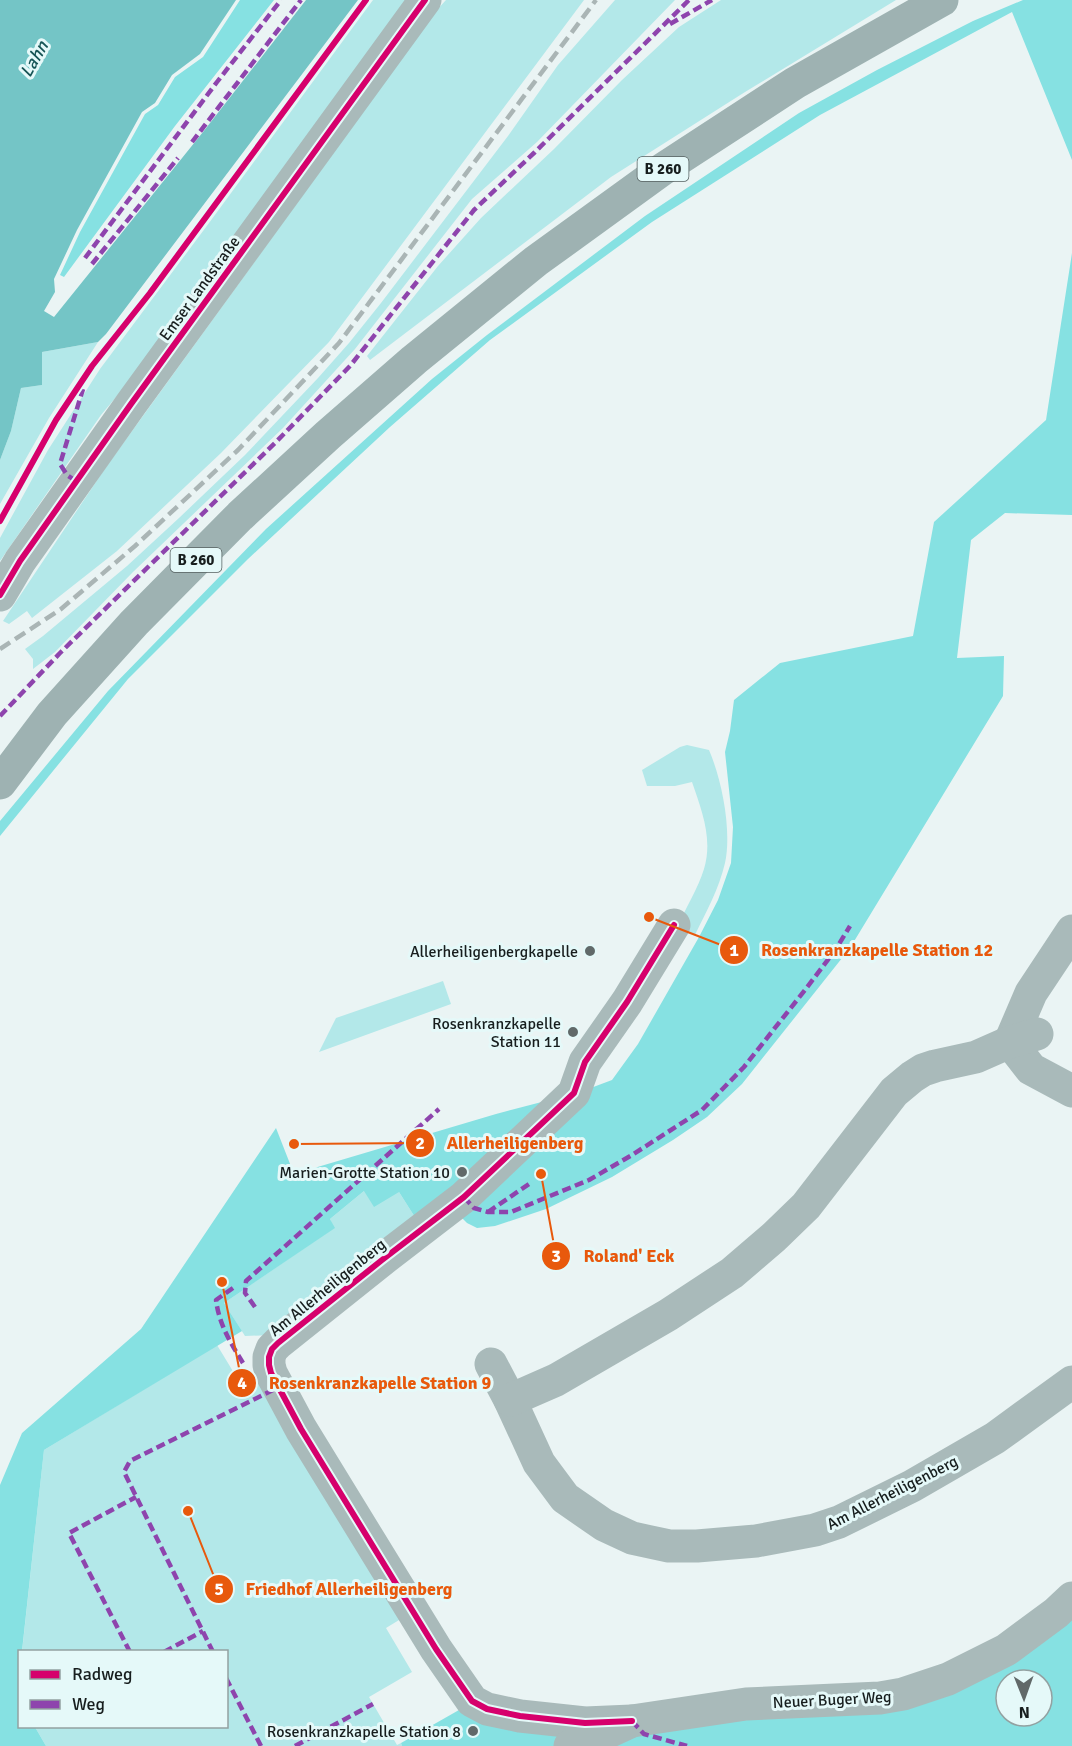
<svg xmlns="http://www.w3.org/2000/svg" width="1072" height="1746" font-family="Signika,sans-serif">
  <rect width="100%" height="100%" fill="#eaf4f4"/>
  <g fill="#b3e8e9">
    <polygon points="373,0 406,0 153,353 101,415 0,561 0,538 48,450 100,369 209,223"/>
    <polygon points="446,0 584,0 329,342 221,453 117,551 32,618 27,611 9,624 3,621 106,467 436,11"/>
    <polygon points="615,0 675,0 537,142 472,199 355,349 283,428 133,572 55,652 33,669 33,659 25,649 43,636 127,566 179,518 245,455 318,378 349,343 381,303 508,136 558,65"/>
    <polygon points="721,0 896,0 745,92 611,177 370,360 367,356 438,266 481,218 554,149 622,80 679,27"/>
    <polygon points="98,342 49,418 0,504 0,460 11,431 21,388 42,385 42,352"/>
    <path d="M687,745L709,750C722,780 732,831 725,863C719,889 706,912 695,935L681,928L679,925C686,906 698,889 704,869C713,839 702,811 692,782L675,786H647L642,770L680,747Z"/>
    <polygon points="443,981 451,1004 319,1052 336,1018"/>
    <polygon points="364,1191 399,1192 418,1222 274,1335 245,1336 224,1303 334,1228 330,1219"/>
    <polygon points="217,1345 245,1391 261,1381 404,1617 386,1628 412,1672 369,1697 397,1745 401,1743 402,1746 46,1746 35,1727 226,1726 226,1652 22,1652 44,1450"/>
  </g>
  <g fill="#86e1e2" fill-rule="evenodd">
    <polygon points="240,0 274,0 175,126 64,277 60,275 80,232 145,114 158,105 175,77 203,57"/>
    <polygon points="1023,0 1072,0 1072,160 1012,12 820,115 652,222 490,340 390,427 248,559 128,679 0,836 0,821 108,691 266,529 432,379 487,335 645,216 799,113 877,70 973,21"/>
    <polygon points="1072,253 1072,515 1005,513 971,540 957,658 1004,656 1003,696 850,948 742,1084 707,1117 673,1140 612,1177 546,1209 495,1226 477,1228 467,1223 459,1215 418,1222 399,1192 374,1207 364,1191 330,1219 335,1228 224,1303 242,1331 44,1450 22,1651 20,1652 18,1695 19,1698 20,1726 35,1727 46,1746 0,1746 0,1485 22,1433 141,1329 276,1128 294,1174 496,1114 580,1092 612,1080 638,1044 699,937 718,900 731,863 733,827 725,752 730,731 734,700 780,663 913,636 934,522 1046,420"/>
    <path d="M1072,1583V1746H402L401,1743L459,1710L587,1712L888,1685L997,1643ZM1006,1680H1042V1716H1006Z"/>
  </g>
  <polygon fill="#74c5c6" points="0,0 236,0 200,54 172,75 155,103 142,112 77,230 54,279 55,292 44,311 54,317 203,132 306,0 358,0 106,334 98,342 42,352 42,385 21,388 11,431 0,460"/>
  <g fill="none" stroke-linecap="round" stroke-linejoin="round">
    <g stroke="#a9baba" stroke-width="33">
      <polyline points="0,595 20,561 131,404 425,0"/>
      <polyline points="1010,1042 1031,993 1072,931"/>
      <polyline points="1010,1042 1031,1069 1072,1091"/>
      <polyline points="491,1364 510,1400 539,1463 565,1498 604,1525 632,1538 669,1546 697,1546 756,1541 815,1530 839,1522 912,1486 995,1438 1072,1382"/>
      <polyline points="510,1400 556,1380 668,1315 732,1273 774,1237 806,1206 894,1092 912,1077 923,1070 935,1066 976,1057 1010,1042 1037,1034"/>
      <polyline points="632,1721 585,1723 520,1716 487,1709 472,1701 436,1649 301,1429 271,1373 269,1365 269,1357 272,1349 278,1343 382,1260 464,1197 574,1093 585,1062 627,1002 674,925"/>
      <polyline points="570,1746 606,1733 632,1721 746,1704 880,1698 903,1694 948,1679 1006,1650 1056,1613 1072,1598"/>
    </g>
    <polyline stroke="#9eb2b2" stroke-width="33" points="0,783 52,714 134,623 240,516 328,435 414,360 536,261 663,169 795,83 942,0"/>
    <polyline stroke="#aab5b5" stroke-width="4.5" stroke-dasharray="12 6" stroke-linecap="butt" points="0,649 61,609 135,546 238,450 339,343 596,0"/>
    <g stroke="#8e44ad" stroke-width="4.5" stroke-dasharray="9 4.5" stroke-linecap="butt">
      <polyline points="670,24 712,0"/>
      <polyline points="192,142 301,0"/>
      <polyline points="85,258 217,82 281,0"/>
      <polyline points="92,264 178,158"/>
      <polyline points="76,481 67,475 60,464 83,389"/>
      <polyline points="0,716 60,653 277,441 350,366 474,210 535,152 689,0"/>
      <polyline points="464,1197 474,1208 488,1212 511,1212 589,1180 632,1155 702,1110 744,1067 805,990 836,949 850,926"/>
      <polyline points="488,1212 529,1184"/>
      <path d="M233,1288L216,1300C219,1324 230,1342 243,1363"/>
      <polyline points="255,1307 245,1293 246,1281 439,1109"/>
      <polyline points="130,1652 69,1533 136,1497"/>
      <polyline points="164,1652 203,1631"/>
      <polyline points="213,1652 124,1472 130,1461 279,1387"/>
      <polyline points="226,1678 261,1746"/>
      <polyline points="632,1721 644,1734 687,1746"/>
      <polyline points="295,1746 373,1704"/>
    </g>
    <defs>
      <g id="cycleway">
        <polyline points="0,521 56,420 92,366 150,293 366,0"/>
        <polyline points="0,595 20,561 131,404 425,0"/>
        <polyline points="632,1721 585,1723 520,1716 487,1709 472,1701 436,1649 301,1429 271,1373 269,1365 269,1357 272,1349 278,1343 382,1260 464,1197 574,1093 585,1062 627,1002 674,925"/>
      </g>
    </defs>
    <use href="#cycleway" stroke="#e5f9f9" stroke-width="10"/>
    <use href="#cycleway" stroke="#d6006c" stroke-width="6"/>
  </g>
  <g fill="#616969" stroke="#e5f9f9" stroke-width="2">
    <circle cx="590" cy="951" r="6"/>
    <circle cx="573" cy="1032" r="6"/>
    <circle cx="462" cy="1172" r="6"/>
    <circle cx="473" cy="1731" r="6"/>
  </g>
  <g text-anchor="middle" stroke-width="6" stroke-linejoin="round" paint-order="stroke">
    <g fill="#e5f9f9" stroke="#556060" stroke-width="1.5">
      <rect x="637.5" y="157" width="51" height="24" rx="4.5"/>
      <rect x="170.5" y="548" width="51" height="24" rx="4.5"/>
    </g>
    <g font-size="15" font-weight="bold" fill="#171e1e">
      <text x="663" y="174">B 260</text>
      <text x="196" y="565">B 260</text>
    </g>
    <g font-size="16" fill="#171e1e" stroke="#e5f9f9">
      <text transform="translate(199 288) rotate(-54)" y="6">Emser Landstraße</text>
      <text transform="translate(327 1287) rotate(-39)" y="6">Am Allerheiligenberg</text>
      <text transform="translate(892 1492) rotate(-27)" y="6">Am Allerheiligenberg</text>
      <text transform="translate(832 1699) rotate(-3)" y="6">Neuer Buger Weg</text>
    </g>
    <g font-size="16" fill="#171e1e" stroke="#e5f9f9" text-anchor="end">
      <text x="578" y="957">Allerheiligenbergkapelle</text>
      <text x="561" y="1029">Rosenkranzkapelle<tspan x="561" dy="18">Station 11</tspan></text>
      <text x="450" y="1178">Marien-Grotte Station 10</text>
      <text x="461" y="1737">Rosenkranzkapelle Station 8</text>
    </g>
    <g font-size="18" font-style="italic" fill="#175556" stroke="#e5f9f9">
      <text transform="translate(34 59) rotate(-60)" y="6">Lahn</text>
    </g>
  </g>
  <path fill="none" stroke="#e8590c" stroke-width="2" d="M649 917L734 950M294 1144L420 1143M541 1174L556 1256M222 1282L242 1383M188 1511L219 1589"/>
  <g fill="#e8590c" stroke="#e5f9f9" stroke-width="2">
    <circle cx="649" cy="917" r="6"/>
    <circle cx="294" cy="1144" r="6"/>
    <circle cx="541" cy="1174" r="6"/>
    <circle cx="222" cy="1282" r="6"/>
    <circle cx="188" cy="1511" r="6"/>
    <circle cx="734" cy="950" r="15"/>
    <circle cx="420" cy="1143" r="15"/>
    <circle cx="556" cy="1256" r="15"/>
    <circle cx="242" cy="1383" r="15"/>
    <circle cx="219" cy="1589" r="15"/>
  </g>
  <g font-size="18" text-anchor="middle" font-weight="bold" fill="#fff">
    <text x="734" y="956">1</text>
    <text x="420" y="1149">2</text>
    <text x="556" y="1262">3</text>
    <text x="242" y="1389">4</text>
    <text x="219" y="1595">5</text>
  </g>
  <g font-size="18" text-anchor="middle" font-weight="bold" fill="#e8590c" stroke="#e5f9f9" stroke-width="6" stroke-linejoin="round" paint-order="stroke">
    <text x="877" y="956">Rosenkranzkapelle Station 12</text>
    <text x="515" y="1149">Allerheiligenberg</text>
    <text x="629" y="1262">Roland' Eck</text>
    <text x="380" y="1389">Rosenkranzkapelle Station 9</text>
    <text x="349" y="1595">Friedhof Allerheiligenberg</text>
  </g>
  <rect x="18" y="1650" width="210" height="78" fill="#e5f9f9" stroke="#93a1a1" stroke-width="1.5"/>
  <rect x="30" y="1670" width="30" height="9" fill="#d6006c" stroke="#93a1a1" stroke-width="1.5"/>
  <text x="72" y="1680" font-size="18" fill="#171e1e">Radweg</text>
  <rect x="30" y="1700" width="30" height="9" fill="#8e44ad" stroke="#93a1a1" stroke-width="1.5"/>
  <text x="72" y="1710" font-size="18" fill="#171e1e">Weg</text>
  <g transform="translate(1024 1698) rotate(179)"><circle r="28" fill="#e5f9f9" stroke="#93a1a1" stroke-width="1.5"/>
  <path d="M0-4.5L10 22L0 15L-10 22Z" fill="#616969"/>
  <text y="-9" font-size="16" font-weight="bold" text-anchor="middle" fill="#171e1e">N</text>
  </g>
</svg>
